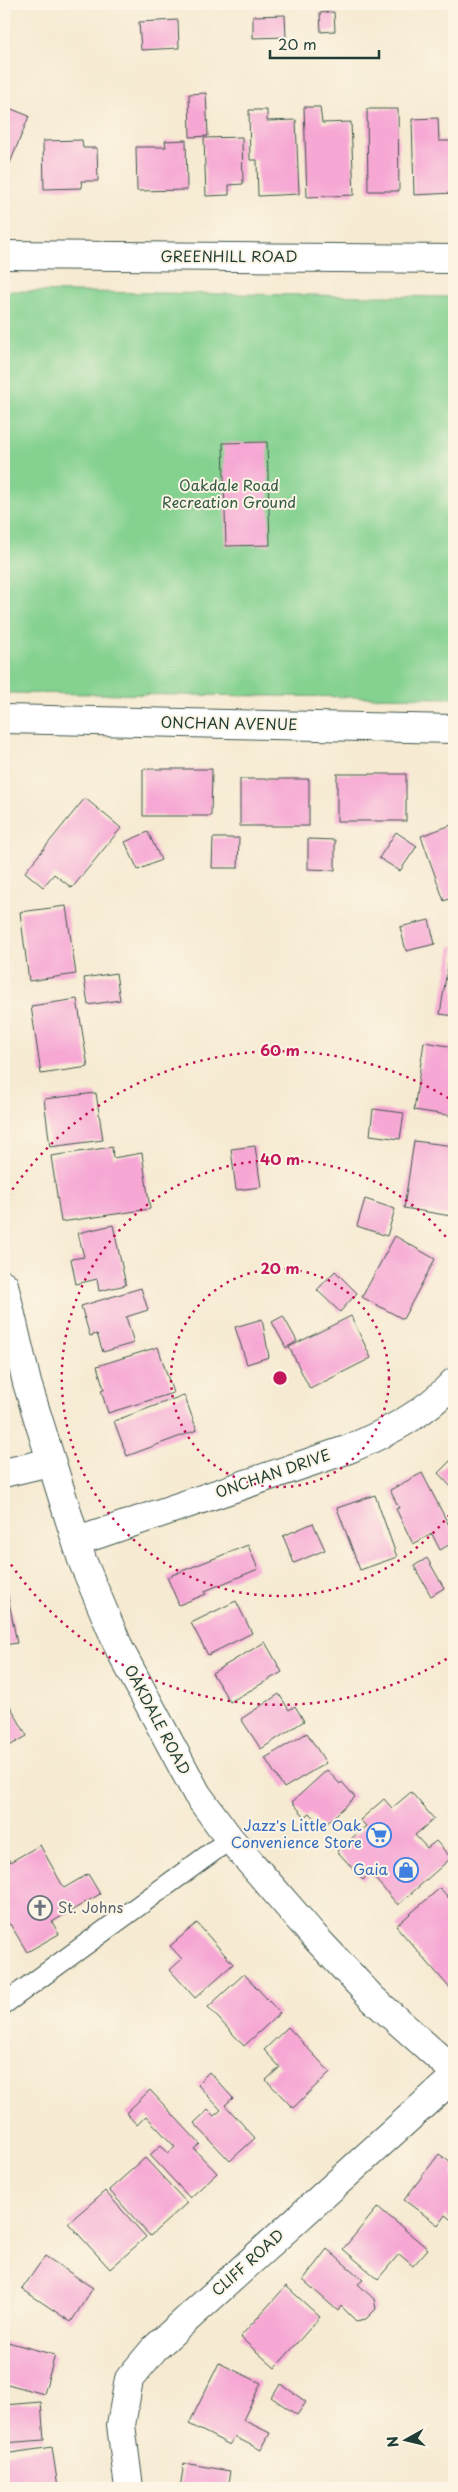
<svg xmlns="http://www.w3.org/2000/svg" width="458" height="2492" font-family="'Playpen Sans',sans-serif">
  <rect width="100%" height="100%" fill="#fcf5e5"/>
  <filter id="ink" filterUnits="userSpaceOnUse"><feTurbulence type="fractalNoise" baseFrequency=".02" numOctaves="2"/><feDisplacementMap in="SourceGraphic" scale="10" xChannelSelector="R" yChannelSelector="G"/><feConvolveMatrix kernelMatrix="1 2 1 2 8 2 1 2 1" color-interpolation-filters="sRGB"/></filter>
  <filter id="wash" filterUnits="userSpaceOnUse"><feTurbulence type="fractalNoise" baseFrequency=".0096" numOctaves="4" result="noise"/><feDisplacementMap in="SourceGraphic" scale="20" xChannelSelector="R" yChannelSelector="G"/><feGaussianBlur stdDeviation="1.12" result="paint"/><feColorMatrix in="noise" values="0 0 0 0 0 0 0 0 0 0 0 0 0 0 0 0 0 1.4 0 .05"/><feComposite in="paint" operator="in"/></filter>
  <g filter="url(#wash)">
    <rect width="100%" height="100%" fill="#f6ead2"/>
    <polygon fill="#84d190" stroke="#528762" points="4,291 454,297 454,698 4,693"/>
    <g id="blocks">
      <g fill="#f6a7d4">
        <polygon points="334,12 335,31 321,32 320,13"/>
        <polygon points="285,15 286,37 253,38 253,16"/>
        <polygon points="178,20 179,48 141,50 139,22"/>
        <polygon points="206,93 208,136 190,137 189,94"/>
        <polygon points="4,106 29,116 4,178"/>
        <polygon points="304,107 320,107 322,123 351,122 354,195 307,197"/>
        <polygon points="367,109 398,109 399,191 368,191"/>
        <polygon points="249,110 267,110 267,121 296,120 299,194 258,196 257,160 250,160"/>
        <polygon points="438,118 439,141 454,141 454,193 414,195 412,119"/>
        <polygon points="242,137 243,184 229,185 229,195 206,196 204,138"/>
        <polygon points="82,140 83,148 97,148 98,181 81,181 82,188 44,189 43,141"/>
        <polygon points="186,140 187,190 137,191 136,147 166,147 165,141"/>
        <polygon points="267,442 270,545 226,546 223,443"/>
        <polygon points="143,769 212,769 211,816 143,816"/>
        <rect x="337" y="774" width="69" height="47"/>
        <rect x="240" y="779" width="69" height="47"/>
        <polygon points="85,798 121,828 72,888 54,874 43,887 25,872"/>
        <polygon points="454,824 454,897 444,901 421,836"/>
        <polygon points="148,832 161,860 138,870 125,842"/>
        <polygon points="396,832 417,846 400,871 379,858"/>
        <polygon points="213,838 239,838 238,868 212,868"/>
        <polygon points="308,839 335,840 335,870 308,869"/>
        <polygon points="66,906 76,974 29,981 20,912"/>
        <polygon points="429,920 435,944 406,951 400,927"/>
        <polygon points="451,946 454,946 454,1016 440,1014"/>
        <polygon points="116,973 120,1000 88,1005 84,978"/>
        <polygon points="77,999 88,1067 41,1074 31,1006"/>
        <polygon points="424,1042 454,1047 454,1116 414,1110"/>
        <polygon points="96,1093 103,1140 50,1147 44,1099"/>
        <polygon points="373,1109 404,1113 400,1139 370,1135"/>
        <polygon points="414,1141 454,1146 454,1191 451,1216 404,1208"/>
        <polygon points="255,1146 261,1187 236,1190 231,1149"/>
        <polygon points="112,1147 113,1158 142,1153 150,1209 61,1222 51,1156"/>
        <polygon points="365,1199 395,1209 387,1236 357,1226"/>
        <polygon points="113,1225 126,1285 99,1291 97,1279 76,1284 71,1259 84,1257 78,1233"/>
        <polygon points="395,1236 435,1259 403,1319 362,1297"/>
        <polygon points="335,1271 357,1293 340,1312 317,1290"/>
        <polygon points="141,1288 148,1310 126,1317 134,1343 103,1352 97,1334 90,1336 81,1306"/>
        <polygon points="283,1316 297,1341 286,1348 272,1322"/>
        <polygon points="351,1316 371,1358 310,1389 289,1347"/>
        <polygon points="262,1319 269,1357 247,1364 235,1327"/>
        <polygon points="158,1347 173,1393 108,1413 101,1390 104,1389 97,1366"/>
        <polygon points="184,1395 197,1430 127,1456 114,1421"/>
        <polygon points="454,1457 454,1490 438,1473"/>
        <polygon points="422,1473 454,1535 454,1542 440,1550 432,1534 413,1544 396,1509 399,1508 390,1490"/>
        <polygon points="375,1495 397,1557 360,1570 337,1508"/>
        <polygon points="313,1523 325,1550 294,1563 283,1536"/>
        <polygon points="248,1545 258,1569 205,1591 206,1594 179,1605 167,1577"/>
        <polygon points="427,1558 444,1588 431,1596 414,1566"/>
        <polygon points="4,1576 17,1643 4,1645"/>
        <polygon points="236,1601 252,1633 208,1655 191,1623"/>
        <polygon points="265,1642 282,1672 230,1702 212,1673"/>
        <polygon points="279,1694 289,1710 295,1706 304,1721 261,1749 241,1719"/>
        <polygon points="4,1695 27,1736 4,1749"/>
        <polygon points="307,1733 326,1763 284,1788 265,1758"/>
        <polygon points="327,1770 340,1784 342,1782 355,1797 323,1827 310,1813 305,1817 292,1802"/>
        <polygon points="411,1792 434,1819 415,1835 427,1848 436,1841 451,1858 398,1905 370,1873 363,1880 337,1851 366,1826 360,1820 384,1799 392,1808"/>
        <polygon points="40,1845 64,1888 88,1874 100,1894 52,1922 59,1934 27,1952 10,1924 4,1927 4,1852 10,1862"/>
        <polygon points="440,1888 454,1904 454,1993 396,1926"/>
        <polygon points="197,1923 233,1964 195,1998 170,1970 182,1959 170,1946"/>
        <polygon points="244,1974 280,2013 244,2046 208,2007"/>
        <polygon points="288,2027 330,2072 293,2108 266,2080 280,2067 264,2050"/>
        <polygon points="209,2072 233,2098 225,2105 255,2138 230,2161 194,2123 208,2110 214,2116 221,2110 197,2084"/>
        <polygon points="150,2090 200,2144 194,2149 217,2173 190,2198 150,2155 161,2145 168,2153 175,2147 146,2116 137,2125 126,2113"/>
        <polygon points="439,2154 454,2165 454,2222 445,2215 438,2225 404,2200"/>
        <polygon points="145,2158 187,2203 150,2236 109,2190"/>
        <polygon points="105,2191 146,2237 110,2269 68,2223"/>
        <polygon points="378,2207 428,2249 413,2266 399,2254 378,2279 343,2249"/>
        <polygon points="327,2249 363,2280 358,2284 374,2299 376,2309 366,2319 356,2321 341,2306 338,2311 303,2280"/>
        <polygon points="45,2256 93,2288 71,2322 22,2289"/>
        <polygon points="286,2286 320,2317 275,2368 240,2337"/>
        <polygon points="4,2341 55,2355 44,2394 4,2383"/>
        <polygon points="219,2363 261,2383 243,2420 270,2433 261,2450 235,2437 230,2445 189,2424"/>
        <polygon points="281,2384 306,2402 297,2415 271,2397"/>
        <polygon points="41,2402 44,2440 4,2443 4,2405"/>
        <polygon points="52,2447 58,2487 4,2488 4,2454"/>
        <polygon points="184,2463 230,2471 227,2488 180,2488"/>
      </g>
    </g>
  </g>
  <g filter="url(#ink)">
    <use href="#blocks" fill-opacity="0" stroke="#3f574c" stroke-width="1"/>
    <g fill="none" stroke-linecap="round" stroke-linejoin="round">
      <defs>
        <polyline id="lane" points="4,2004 230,1839"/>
        <g id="street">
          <polyline points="4,255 454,259"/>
          <polyline points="4,719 454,729"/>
          <polyline points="4,1473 50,1462"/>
          <path d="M78,1541L349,1449C388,1432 425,1414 454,1382"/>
          <polyline points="129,2488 121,2425 129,2379 154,2349 454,2077"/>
        </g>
        <polyline id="secondary" points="4,1285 27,1383 82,1560 120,1650 197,1794 230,1839 314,1936 373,1999 454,2071"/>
      </defs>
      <use href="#lane" stroke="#3f574c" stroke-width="22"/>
      <use href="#street" stroke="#3f574c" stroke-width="30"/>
      <use href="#secondary" stroke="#3f574c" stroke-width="30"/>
      <use href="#lane" stroke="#fff" stroke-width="20"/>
      <use href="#street" stroke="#fff" stroke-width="28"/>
      <use href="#secondary" stroke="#fff" stroke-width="28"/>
    </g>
  </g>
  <g fill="none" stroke="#c2185b" stroke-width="2.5" stroke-dasharray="2.5 5">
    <circle cx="280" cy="1378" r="109"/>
    <path d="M454 1509A218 218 0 1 1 454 1247"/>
    <path d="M453 1655A327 327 0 0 1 4 1554M4 1202A327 327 0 0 1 453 1101"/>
  </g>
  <defs>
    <symbol id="supermarket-ring" viewBox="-11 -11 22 22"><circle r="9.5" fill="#fcf5e5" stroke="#3f7fe0" stroke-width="1.5"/><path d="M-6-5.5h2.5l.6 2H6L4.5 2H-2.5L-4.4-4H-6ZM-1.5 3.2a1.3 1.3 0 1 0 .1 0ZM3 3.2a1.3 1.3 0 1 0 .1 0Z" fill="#3f7fe0"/></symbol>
    <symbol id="shop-ring" viewBox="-11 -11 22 22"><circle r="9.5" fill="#fcf5e5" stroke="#3f7fe0" stroke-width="1.5"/><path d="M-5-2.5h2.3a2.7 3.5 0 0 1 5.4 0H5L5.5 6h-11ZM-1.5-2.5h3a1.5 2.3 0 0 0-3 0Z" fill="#3f7fe0"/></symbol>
    <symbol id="church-ring" viewBox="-11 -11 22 22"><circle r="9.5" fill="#fcf5e5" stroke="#6b7280" stroke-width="1.5"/><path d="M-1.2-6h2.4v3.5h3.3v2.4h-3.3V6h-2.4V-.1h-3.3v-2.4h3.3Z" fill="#6b7280"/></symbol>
  </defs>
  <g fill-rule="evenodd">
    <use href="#supermarket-ring" x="365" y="1821" width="28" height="28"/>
    <use href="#shop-ring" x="392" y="1856" width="28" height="28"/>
    <use href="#church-ring" x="26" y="1894" width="28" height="28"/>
  </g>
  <g text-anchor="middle" stroke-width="4" stroke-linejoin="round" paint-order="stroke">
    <g font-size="15" fill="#1f3d34" stroke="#fcf5e5">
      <text x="229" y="262">GREENHILL ROAD</text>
      <text transform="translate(229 724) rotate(1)" y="5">ONCHAN AVENUE</text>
      <text transform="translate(273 1474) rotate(-19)" y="5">ONCHAN DRIVE</text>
      <text transform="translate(157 1720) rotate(62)" y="5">OAKDALE ROAD</text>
      <text transform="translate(248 2263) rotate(-42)" y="5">CLIFF ROAD</text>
    </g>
    <g font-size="15" fill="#335b46" stroke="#fcf5e5">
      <text x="229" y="491">Oakdale Road<tspan x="229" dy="17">Recreation Ground</tspan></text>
    </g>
    <g font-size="15" fill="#366cbe" stroke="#fcf5e5" text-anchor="end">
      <text x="362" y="1831">Jazz's Little Oak<tspan x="362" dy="17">Convenience Store</tspan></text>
      <text x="388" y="1875">Gaia</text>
    </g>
    <g font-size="15" fill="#5b616d" stroke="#fcf5e5" text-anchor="start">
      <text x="58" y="1913">St. Johns</text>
    </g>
  </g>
  <circle cx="280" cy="1378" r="8" fill="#c2185b" stroke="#fcf5e5" stroke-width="2.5"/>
  <g font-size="15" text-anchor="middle" font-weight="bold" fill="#c2185b" stroke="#fcf5e5" stroke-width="4" stroke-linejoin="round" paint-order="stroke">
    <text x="280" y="1056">60 m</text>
    <text x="280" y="1165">40 m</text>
    <text x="280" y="1274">20 m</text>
  </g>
  <rect width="458" height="2492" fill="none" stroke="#fcf5e5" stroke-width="20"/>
  <g transform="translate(406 2440) rotate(262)" stroke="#fcf5e5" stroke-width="4" paint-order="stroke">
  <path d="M0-4L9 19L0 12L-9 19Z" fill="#1f3d34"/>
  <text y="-8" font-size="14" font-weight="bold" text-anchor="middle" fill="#1f3d34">N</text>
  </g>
  <path d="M270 50v8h109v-8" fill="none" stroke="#1f3d34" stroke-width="2.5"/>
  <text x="278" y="50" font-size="15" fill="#1f3d34" stroke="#fcf5e5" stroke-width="4" paint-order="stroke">20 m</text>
</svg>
